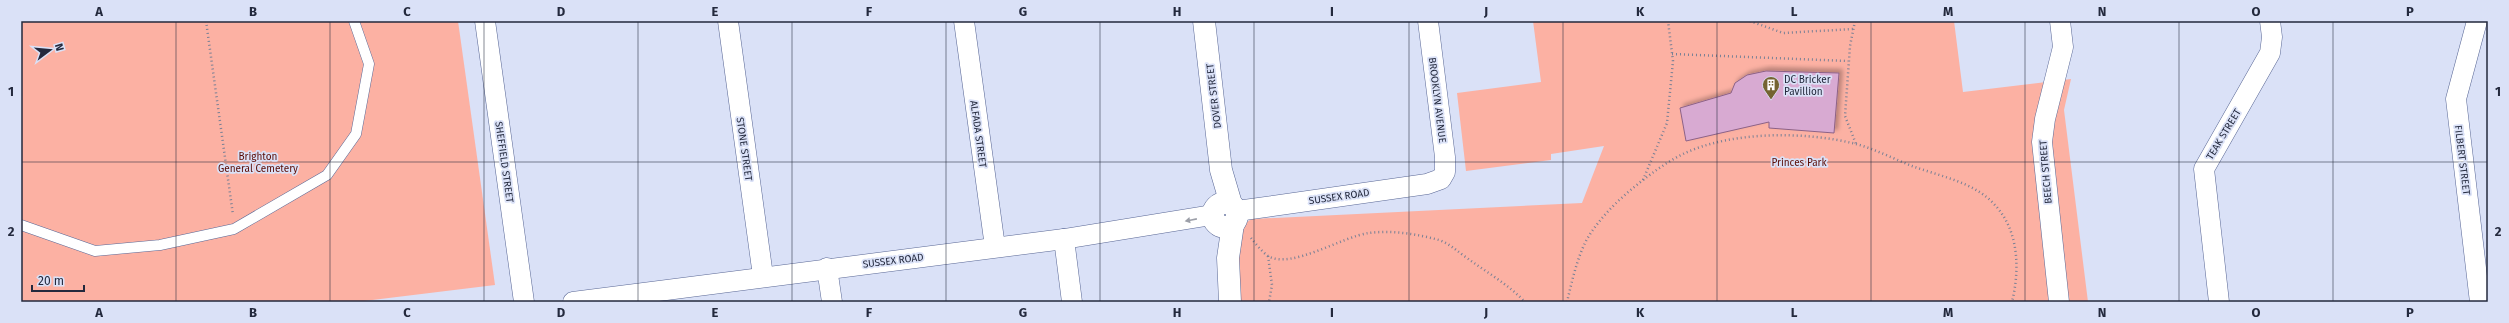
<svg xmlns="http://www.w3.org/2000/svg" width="2509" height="323" font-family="'Fira Sans',sans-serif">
  <defs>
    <filter id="shadow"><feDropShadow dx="3.5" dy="-3.5" stdDeviation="2" flood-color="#0004"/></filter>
  </defs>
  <rect width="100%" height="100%" fill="#dae1f7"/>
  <g fill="#fcb1a3">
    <polygon points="21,21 458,21 495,285 356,302 21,302"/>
    <path d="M1533,21H1954L1963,92L2071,79L2064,110L2088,302H1239C1238,280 1229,229 1252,219L1582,203L1604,146L1551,154V160L1466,171L1457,93L1541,82Z"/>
  </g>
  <polygon fill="#d8aad2" stroke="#8c6287" filter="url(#shadow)" points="1766,71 1839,73 1834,133 1769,128 1769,122 1686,141 1680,108 1731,93 1735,83 1747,75"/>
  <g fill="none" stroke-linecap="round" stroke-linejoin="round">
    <defs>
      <polyline id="lane" points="21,225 95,251 160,245 234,229 327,175 356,134 369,64 354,21"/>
      <g id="street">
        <polyline points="485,21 524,302"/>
        <polyline points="728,21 763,276"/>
        <polyline points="964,21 995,247"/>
        <polyline points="2477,21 2456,99 2480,302"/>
        <polyline points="1237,211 1427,184 1441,179 1445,172 1445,157 1428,21"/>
        <polyline points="1064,239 1072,302"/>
        <polyline points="827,268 832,302"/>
        <polyline points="573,302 1064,239 1212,215"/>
        <polyline points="2059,302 2042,142 2045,119 2063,47 2060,21"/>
        <polyline points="2219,302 2204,169 2270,53 2272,37 2270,21"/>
      </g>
      <g id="secondary">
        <polyline points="1204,21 1221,170 1231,204"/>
        <circle cx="1225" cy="215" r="12"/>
        <polyline points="1230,302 1228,258 1233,224"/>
      </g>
    </defs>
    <use href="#lane" stroke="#596795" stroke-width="11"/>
    <use href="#street" stroke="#596795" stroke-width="21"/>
    <use href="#secondary" stroke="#596795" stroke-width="23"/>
    <g stroke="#798095" stroke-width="2.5" stroke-dasharray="1 3" stroke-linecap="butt">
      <polyline points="206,21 233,215"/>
      <polyline points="1750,21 1783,33 1853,29"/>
      <polyline points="1855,21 1850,46 1845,116 1856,144"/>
      <polyline points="1672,54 1848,61"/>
      <polyline points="1643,180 1667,123 1673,61 1668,21"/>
      <path d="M1251,238C1256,244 1262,252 1268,256C1291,270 1343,236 1369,233C1392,230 1417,234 1439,240C1450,244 1457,251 1467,258C1486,272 1508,284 1525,302"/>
      <polyline points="1268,256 1272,285 1269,302"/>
      <path d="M1567,302C1572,281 1577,258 1587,239C1599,219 1616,202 1633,188C1649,175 1665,163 1683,154C1731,131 1805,131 1856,144C1875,149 1894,159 1912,166C1939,176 1974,182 1994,204C2019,230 2020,269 2012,302"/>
    </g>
    <use href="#lane" stroke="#fff" stroke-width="10"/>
    <use href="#street" stroke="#fff" stroke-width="20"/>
    <use href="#secondary" stroke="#fff" stroke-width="22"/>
  </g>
  <defs><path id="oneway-solid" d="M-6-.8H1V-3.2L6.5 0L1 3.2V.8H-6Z"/></defs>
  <use fill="#9c9fa8" href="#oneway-solid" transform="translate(1191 220) rotate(169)"/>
  <path fill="none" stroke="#23293d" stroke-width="1" stroke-opacity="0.55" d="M176,21V302M330,21V302M484,21V302M638,21V302M792,21V302M946,21V302M1100,21V302M1254,21V302M1409,21V302M1563,21V302M1717,21V302M1871,21V302M2025,21V302M2179,21V302M2333,21V302M21,162H2488"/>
  <defs>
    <symbol id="building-pin" viewBox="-11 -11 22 30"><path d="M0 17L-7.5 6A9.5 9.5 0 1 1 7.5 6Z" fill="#746331" stroke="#dae1f7"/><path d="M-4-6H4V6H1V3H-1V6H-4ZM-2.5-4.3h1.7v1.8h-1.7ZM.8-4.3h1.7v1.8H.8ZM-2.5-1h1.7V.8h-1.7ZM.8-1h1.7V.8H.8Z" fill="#fff"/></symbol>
  </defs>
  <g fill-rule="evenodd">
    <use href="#building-pin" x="1761" y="75" width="20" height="27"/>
  </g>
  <g text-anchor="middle" stroke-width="3.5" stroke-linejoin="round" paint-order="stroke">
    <g font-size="10" fill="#23293d" stroke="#dae1f7" text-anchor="start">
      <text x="1784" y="83">DC Bricker<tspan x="1784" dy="12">Pavillion</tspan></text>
    </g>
    <g font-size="10" fill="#23293d" stroke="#dae1f7">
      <text transform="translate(1213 96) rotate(-97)" y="4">DOVER STREET</text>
      <text transform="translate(1438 100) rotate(83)" y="4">BROOKLYN AVENUE</text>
      <text transform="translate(979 134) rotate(82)" y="4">ALFADA STREET</text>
      <text transform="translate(2223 134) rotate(-59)" y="4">TEAK STREET</text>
      <text transform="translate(745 149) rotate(82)" y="4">STONE STREET</text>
      <text transform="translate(2463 160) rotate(83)" y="4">FILBERT STREET</text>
      <text transform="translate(505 162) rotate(82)" y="4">SHEFFIELD STREET</text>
      <text transform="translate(2045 172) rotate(-95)" y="4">BEECH STREET</text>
      <text transform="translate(1339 196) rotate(-8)" y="4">SUSSEX ROAD</text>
      <text transform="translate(893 260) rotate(-7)" y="4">SUSSEX ROAD</text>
    </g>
    <g font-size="10" fill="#5a0b04" stroke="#dae1f7">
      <text x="258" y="160">Brighton<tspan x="258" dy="12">General Cemetery</tspan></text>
      <text x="1799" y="166">Princes Park</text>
    </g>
  </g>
  <rect width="2509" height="323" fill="none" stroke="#dae1f7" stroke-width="44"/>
  <g transform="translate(50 50) rotate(74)" stroke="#dae1f7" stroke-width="3" paint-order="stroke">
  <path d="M0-3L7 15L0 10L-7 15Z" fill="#23293d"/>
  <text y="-6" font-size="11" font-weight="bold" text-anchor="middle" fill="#23293d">N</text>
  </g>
  <path d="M32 285v6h52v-6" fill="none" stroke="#23293d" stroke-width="2"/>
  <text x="38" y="285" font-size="12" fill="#23293d" stroke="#dae1f7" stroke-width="3" paint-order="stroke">20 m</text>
  <rect x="22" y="22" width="2465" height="279" fill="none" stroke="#23293d" stroke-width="1.5"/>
  <g font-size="13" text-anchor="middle" font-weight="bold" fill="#23293d">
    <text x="99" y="16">A</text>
    <text x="253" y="16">B</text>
    <text x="407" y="16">C</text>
    <text x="561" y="16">D</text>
    <text x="715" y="16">E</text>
    <text x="869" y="16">F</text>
    <text x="1023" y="16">G</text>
    <text x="1177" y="16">H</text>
    <text x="1332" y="16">I</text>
    <text x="1486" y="16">J</text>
    <text x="1640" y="16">K</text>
    <text x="1794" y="16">L</text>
    <text x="1948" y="16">M</text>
    <text x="2102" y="16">N</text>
    <text x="2256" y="16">O</text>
    <text x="2410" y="16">P</text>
    <text x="11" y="96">1</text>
    <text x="2498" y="96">1</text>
    <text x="11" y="236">2</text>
    <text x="2498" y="236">2</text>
    <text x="99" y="317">A</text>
    <text x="253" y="317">B</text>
    <text x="407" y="317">C</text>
    <text x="561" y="317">D</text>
    <text x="715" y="317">E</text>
    <text x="869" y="317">F</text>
    <text x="1023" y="317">G</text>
    <text x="1177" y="317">H</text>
    <text x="1332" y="317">I</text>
    <text x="1486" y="317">J</text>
    <text x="1640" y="317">K</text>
    <text x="1794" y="317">L</text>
    <text x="1948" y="317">M</text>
    <text x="2102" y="317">N</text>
    <text x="2256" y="317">O</text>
    <text x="2410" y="317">P</text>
  </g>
</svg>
